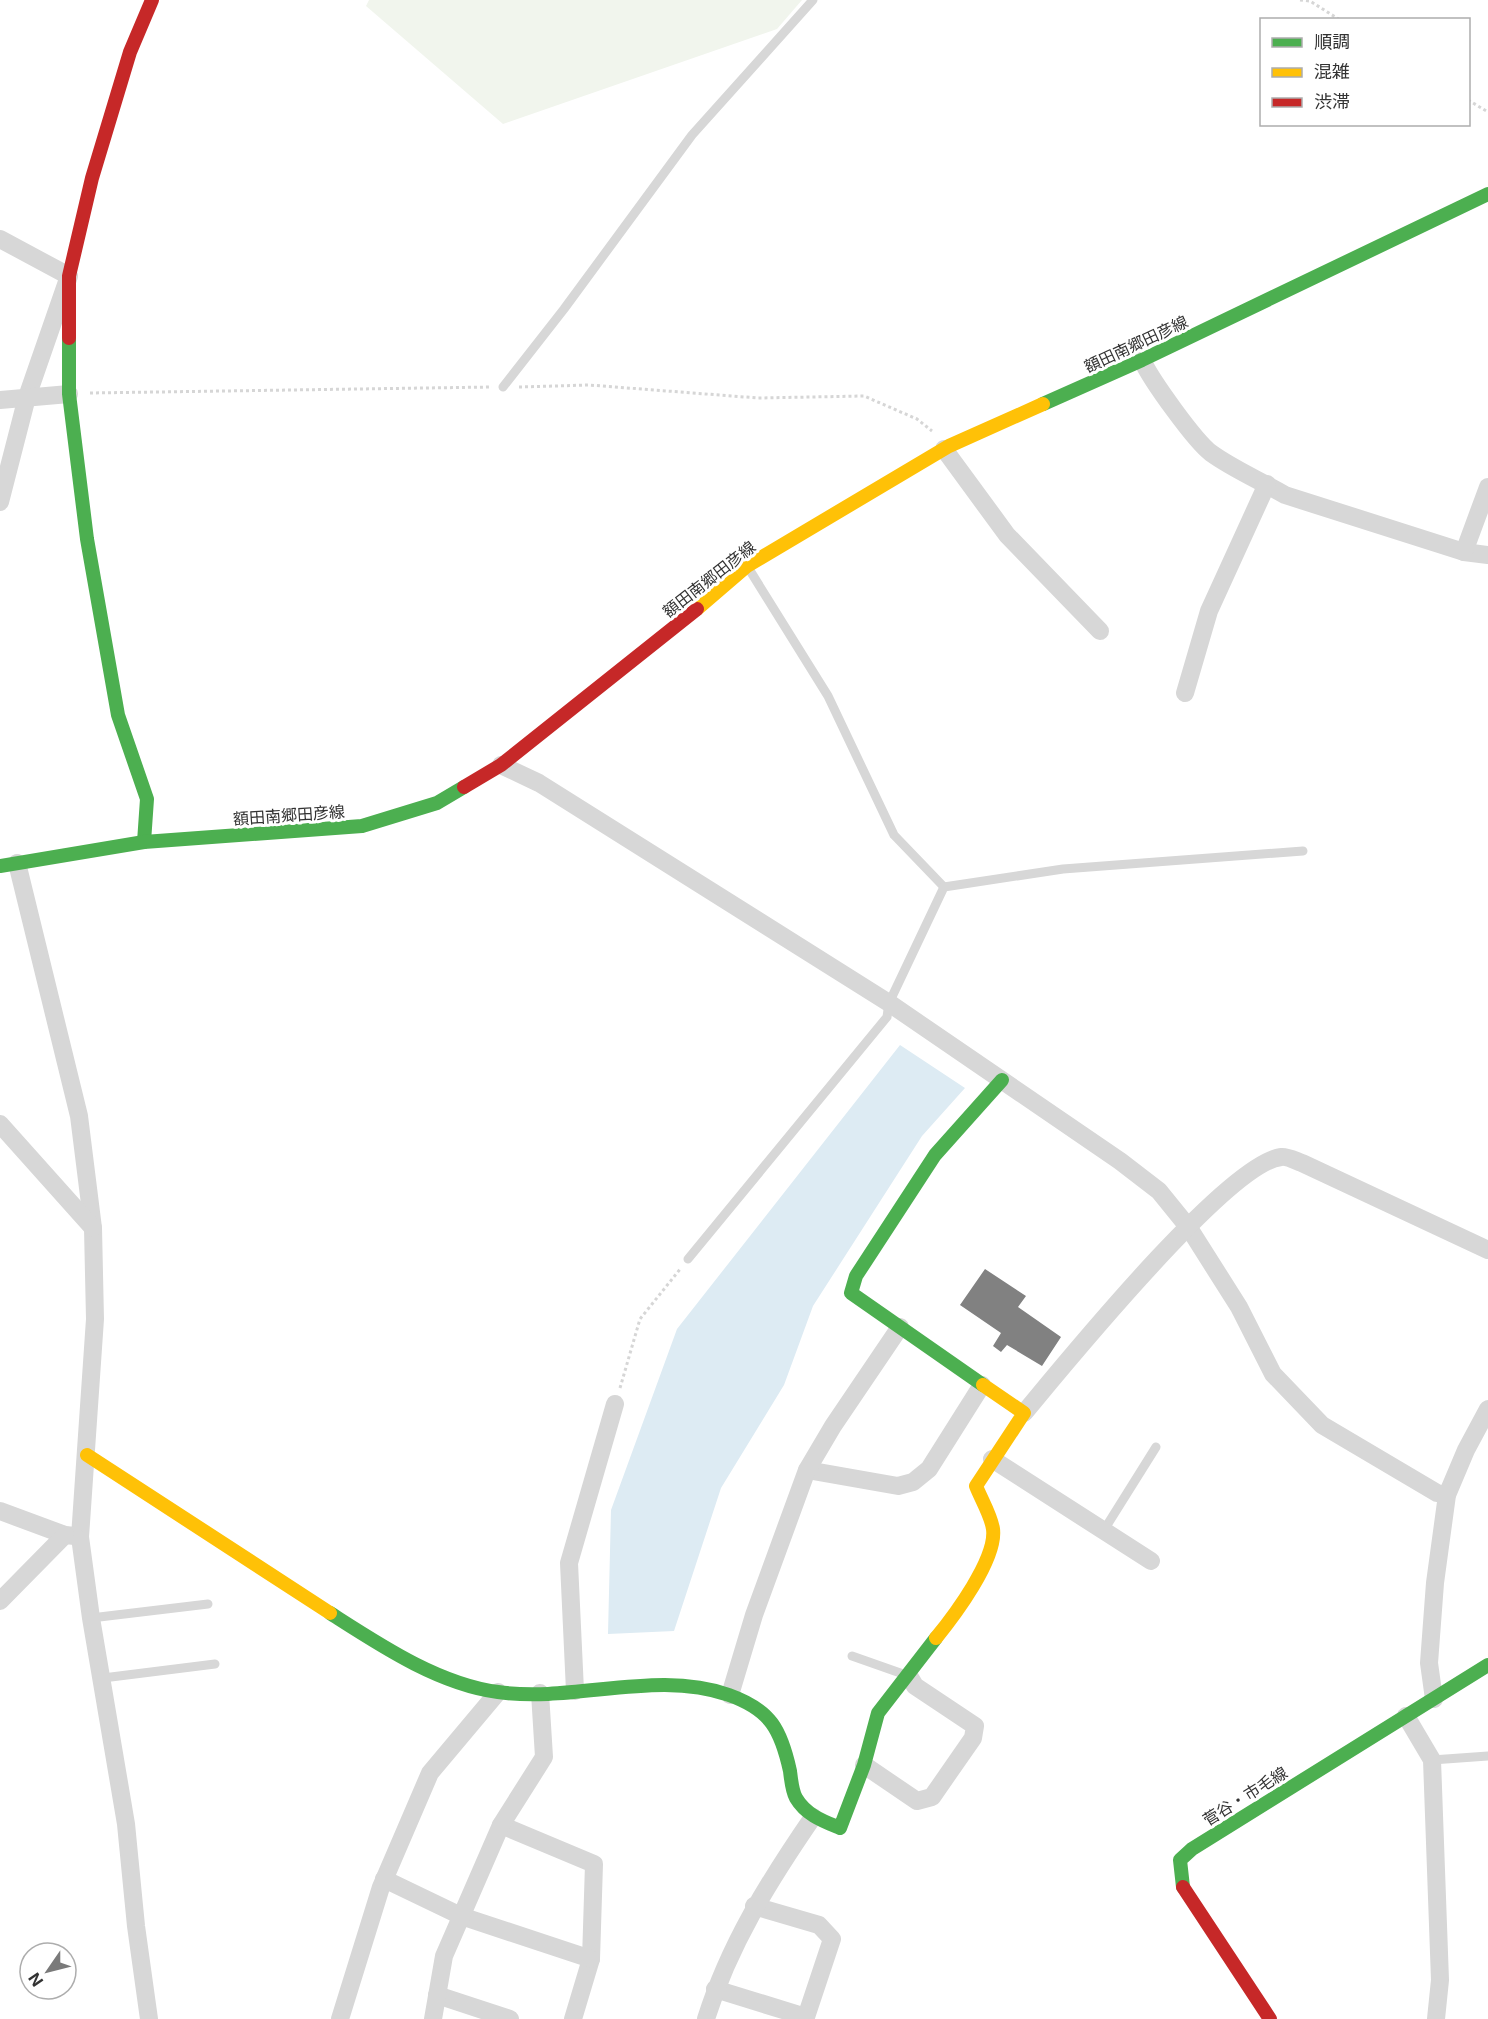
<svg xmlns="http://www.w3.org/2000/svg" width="1488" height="2019" font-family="Inter,'Noto Sans JP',sans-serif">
  <rect width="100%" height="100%" fill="#fff"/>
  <polygon fill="#f1f5ed" points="369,0 802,0 777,29 503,124 366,6"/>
  <polygon fill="#ddebf3" points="900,1045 965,1088 922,1136 813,1306 784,1385 721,1488 674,1631 608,1634 611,1510 677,1329"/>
  <polygon fill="#818181" points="985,1269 1026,1296 1018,1307 1061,1337 1042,1366 1007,1345 1001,1352 993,1346 1001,1333 960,1305"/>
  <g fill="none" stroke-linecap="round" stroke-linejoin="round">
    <g stroke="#d6d6d6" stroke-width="3" stroke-dasharray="3 3" stroke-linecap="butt">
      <polyline points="1300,0 1310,1 1340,20"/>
      <polyline points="1468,100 1488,112"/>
      <polyline points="519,387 589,385 758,398 864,396 917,419 932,431"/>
      <polyline points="90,393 492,387"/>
      <polyline points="620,1388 640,1319 681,1268"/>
    </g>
    <g stroke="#d7d7d7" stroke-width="9">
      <polyline points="503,387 564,309 692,135 813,0"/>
      <polyline points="749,569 828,696 894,835 944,887"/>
      <polyline points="688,1259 887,1017 889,1003 944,887 1063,869 1303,851"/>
      <polyline points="1104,1530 1156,1447"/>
      <polyline points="91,1618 208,1604"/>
      <polyline points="852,1656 906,1675"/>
      <polyline points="103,1678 215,1664"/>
      <polyline points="1432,1760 1488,1756"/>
    </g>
    <g stroke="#d7d7d7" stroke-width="18">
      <polyline points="0,239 69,276 27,397 0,502"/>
      <path d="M1142,360C1151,380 1195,441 1211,453C1233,469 1261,481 1285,495L1464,552L1488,555"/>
      <polyline points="0,400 69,394"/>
      <polyline points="944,449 1007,535 1100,631"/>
      <polyline points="1464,552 1488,487"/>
      <polyline points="1185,693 1209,611 1267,484"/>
      <polyline points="501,765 539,783 889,1003 1120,1161 1159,1191 1189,1228 1239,1307 1273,1374 1322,1425 1437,1493 1447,1495"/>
      <polyline points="17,863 79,1116 93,1228 95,1319 80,1537 91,1618 126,1824 136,1926 149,2019"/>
      <polyline points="0,1124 93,1228"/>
      <path d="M1024,1413C1064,1365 1227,1164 1281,1157C1287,1156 1296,1161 1302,1163L1488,1250"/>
      <polyline points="992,1459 1151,1561"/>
      <polyline points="807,1470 898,1486 913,1482 929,1469 982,1385"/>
      <polyline points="0,1511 65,1535 75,1536"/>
      <polyline points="0,1601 65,1535"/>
      <polyline points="575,1691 569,1563 615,1404"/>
      <polyline points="730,1695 754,1615 807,1470 833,1426 900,1327"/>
      <polyline points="1434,1699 1429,1663 1435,1583 1447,1495 1466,1450 1488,1409"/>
      <polyline points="1406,1716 1432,1760 1440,1980 1436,2019"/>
      <polyline points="864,1765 917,1801 932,1797 973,1738 975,1726 915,1686 909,1676"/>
      <polyline points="501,1825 594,1864 591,1959 573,2019"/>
      <polyline points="384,1879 461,1916 591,1959"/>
      <polyline points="715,1989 806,2017 832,1939 819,1925 754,1906"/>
      <polyline points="437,1995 510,2019"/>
      <polyline points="340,2019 381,1887 430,1773 498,1692"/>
      <polyline points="433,2019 444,1956 501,1825 544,1757 540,1693"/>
      <path d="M706,2019C729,1945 769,1881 813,1817"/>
    </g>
    <g stroke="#4caf50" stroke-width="14">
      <polyline points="69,338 69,394 87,539 118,715 147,799 144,842"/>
      <polyline points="1043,404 1142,360 1488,194"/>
      <polyline points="0,866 144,842 362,826 437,803 464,787"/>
      <polyline points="983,1385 851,1293 856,1276 935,1155 1002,1080"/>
      <path d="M330,1613C380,1645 438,1684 498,1692C575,1703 656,1669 729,1695C771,1710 781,1730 790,1771C791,1779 792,1791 796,1798C806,1815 823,1821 840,1828L864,1765L878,1713L936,1638"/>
      <polyline points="1183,1887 1180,1860 1192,1849 1488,1665"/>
    </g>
    <g stroke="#ffc107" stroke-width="14">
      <polyline points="697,609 747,566 949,446 1043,404"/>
      <polyline points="87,1455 330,1613"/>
      <path d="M936,1638C954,1616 997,1559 993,1529C991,1515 981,1499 976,1486L1024,1413L983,1385"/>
    </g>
    <g stroke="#c62828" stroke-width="14">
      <polyline points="69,338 69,276 92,178 130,52 152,0"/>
      <polyline points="464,787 501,765 697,609"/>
      <polyline points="1183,1887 1270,2019"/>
    </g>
  </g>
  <g text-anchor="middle" stroke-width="6" stroke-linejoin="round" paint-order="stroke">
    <g font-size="16" fill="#333" stroke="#fff">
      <text transform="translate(1136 344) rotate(-25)" y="6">額田南郷田彦線</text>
      <text transform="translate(709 579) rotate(-38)" y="6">額田南郷田彦線</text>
      <text transform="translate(289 815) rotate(-4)" y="6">額田南郷田彦線</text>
      <text transform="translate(1245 1796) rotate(-32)" y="6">菅谷・市毛線</text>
    </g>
  </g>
  <rect x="1260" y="18" width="210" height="108" fill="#ffffff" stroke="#adadad" stroke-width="1.5"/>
  <rect x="1272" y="38" width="30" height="9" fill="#4caf50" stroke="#adadad" stroke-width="1.5"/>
  <text x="1314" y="48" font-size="18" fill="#333333">順調</text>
  <rect x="1272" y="68" width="30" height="9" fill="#ffc107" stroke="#adadad" stroke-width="1.5"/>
  <text x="1314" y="78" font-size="18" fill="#333333">混雑</text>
  <rect x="1272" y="98" width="30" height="9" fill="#c62828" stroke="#adadad" stroke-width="1.5"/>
  <text x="1314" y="108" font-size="18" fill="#333333">渋滞</text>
  <g transform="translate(48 1971) rotate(235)"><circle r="28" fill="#ffffff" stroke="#adadad" stroke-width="1.5"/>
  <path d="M0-4.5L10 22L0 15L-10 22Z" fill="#7a7a7a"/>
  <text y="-9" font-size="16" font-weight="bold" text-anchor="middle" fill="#333333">N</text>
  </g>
</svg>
